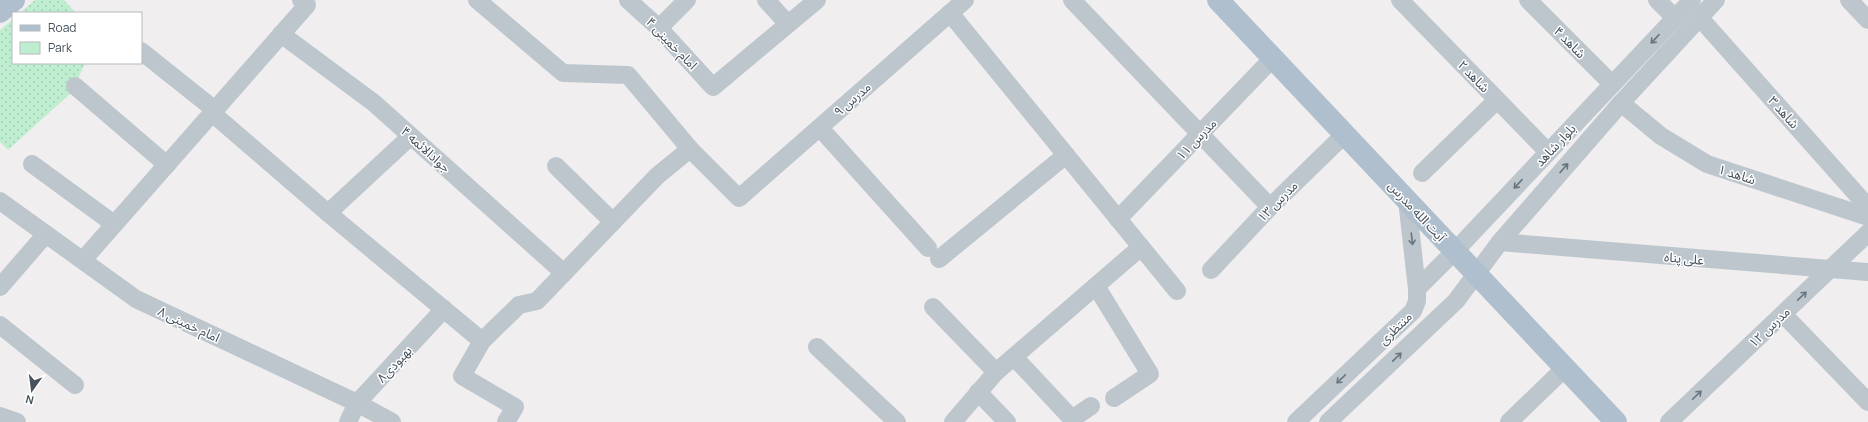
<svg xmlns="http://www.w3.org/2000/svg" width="1868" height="422" font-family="Manrope,'Noto Sans Arabic',sans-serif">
  <defs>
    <pattern id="green-dots" width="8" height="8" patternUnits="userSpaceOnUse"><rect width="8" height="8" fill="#beeecf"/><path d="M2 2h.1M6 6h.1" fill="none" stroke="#a5ceb4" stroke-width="1.8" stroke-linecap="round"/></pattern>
  </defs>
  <rect width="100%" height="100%" fill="#f1eeef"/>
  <g fill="url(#green-dots)">
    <polygon points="35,0 64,0 76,13 20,13"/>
    <polygon points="13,19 13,63 85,63 72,92 8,150 0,142 0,30"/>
  </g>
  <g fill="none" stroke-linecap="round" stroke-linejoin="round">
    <g stroke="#bdc6cd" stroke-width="18">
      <polyline points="477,0 563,73 628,75 690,149 739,198 965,0"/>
      <polyline points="628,0 659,28 713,87 817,0"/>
      <polyline points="766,0 788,24"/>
      <polyline points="1072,0 1270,207"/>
      <polyline points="1400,0 1548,152"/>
      <polyline points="1528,0 1612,84"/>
      <polyline points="1657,0 1675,18"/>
      <polyline points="1849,0 1868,20"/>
      <polyline points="950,13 1177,291"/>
      <polyline points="1700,18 1868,207"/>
      <polyline points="659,28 687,0"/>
      <polyline points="281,34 374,103 564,273"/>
      <polyline points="141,51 215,110"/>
      <polyline points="75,86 167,165"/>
      <polyline points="1621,103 1661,136 1707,164 1868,217"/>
      <polyline points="212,113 328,213 482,341"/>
      <polyline points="820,128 928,248"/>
      <polyline points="32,164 114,224"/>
      <polyline points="556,166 613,222"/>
      <polyline points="1422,173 1497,100"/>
      <polyline points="0,201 136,299 357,403 392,422"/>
      <polyline points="328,213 411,136"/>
      <polyline points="1118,219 1273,58"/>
      <polyline points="1500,242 1868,272"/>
      <polyline points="939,259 1066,155"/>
      <polyline points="83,260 307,5 301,0"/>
      <polyline points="1211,270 1270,207 1345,134"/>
      <polyline points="1096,286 1150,374 1114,398"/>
      <polyline points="0,287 46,234"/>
      <polyline points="1417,289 1455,251 1692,0"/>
      <polyline points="933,307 996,372"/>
      <polyline points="1783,314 1868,402"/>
      <polyline points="0,325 75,385"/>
      <polyline points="817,347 897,422"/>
      <polyline points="1015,358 1072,419 1091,406"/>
      <polyline points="978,392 1007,422"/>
      <polyline points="0,416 17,422"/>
      <polyline points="348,422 357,403 444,309"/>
      <polyline points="506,422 515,407 462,376 482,341 519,305 537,301 657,176 690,149"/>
      <polyline points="953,422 996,372 1141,247"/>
      <polyline points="1296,422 1413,311 1417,301 1417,289 1407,200"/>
      <polyline points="1328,422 1456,301 1500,242 1621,103 1716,0"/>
      <polyline points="1509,422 1565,368"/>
      <polyline points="1669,422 1868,233"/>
    </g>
    <g stroke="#afbfcd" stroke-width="22">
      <polyline points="1218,0 1616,422"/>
      <polyline points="0,12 14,0"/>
    </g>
  </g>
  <defs><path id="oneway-shaft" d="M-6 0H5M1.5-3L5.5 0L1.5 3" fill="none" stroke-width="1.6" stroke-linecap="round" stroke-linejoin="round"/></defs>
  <g stroke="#6a757e">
    <use href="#oneway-shaft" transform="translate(1655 39) rotate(133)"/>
    <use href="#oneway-shaft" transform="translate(1564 168) rotate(-49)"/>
    <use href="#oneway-shaft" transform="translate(1518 184) rotate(133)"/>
    <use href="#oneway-shaft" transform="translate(1412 239) rotate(83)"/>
    <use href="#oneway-shaft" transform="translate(1802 296) rotate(-44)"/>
    <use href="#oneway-shaft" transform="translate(1397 357) rotate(-44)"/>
    <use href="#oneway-shaft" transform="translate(1341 379) rotate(136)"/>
    <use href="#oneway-shaft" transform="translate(1697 395) rotate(-44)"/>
  </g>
  <g text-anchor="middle" stroke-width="3" stroke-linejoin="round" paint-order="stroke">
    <g font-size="13" fill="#47525c" stroke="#fff">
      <text transform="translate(1570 42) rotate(45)" y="5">شاهد ۴</text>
      <text transform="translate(672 43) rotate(46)" y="5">امام خمینی ۴</text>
      <text transform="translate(1474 76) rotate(46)" y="5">شاهد ۲</text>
      <text transform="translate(852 99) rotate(-41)" y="5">مدرس ۹</text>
      <text transform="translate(1784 112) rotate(48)" y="5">شاهد ۳</text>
      <text transform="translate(1196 139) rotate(-46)" y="5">مدرس ۱۱</text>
      <text transform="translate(1555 145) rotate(-47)" y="5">بلوار شاهد</text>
      <text transform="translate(426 149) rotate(42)" y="5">جوادالائمه ۴</text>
      <text transform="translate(1737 174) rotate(18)" y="5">شاهد ۱</text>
      <text transform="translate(1277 201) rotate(-45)" y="5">مدرس ۱۳</text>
      <text transform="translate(1417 211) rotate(47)" y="5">آیت الله مدرس</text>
      <text transform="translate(1684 258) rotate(5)" y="5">علی پناه</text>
      <text transform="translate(189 324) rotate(25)" y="5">امام خمینی ۸</text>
      <text transform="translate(1769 327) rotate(-44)" y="5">مدرس ۱۲</text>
      <text transform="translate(1395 328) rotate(-44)" y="5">منتظری</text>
      <text transform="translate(394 364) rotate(-47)" y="5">بهبودی۸</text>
    </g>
  </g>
  <rect x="12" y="12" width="130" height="52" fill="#ffffff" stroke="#b5babe"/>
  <rect x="20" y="25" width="20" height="6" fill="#afbfcd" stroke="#b5babe"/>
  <text x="48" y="32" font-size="12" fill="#47525c">Road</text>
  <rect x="20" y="42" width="20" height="12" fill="#beeecf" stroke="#b5babe"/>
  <text x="48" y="52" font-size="12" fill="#47525c">Park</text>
  <g transform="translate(32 390) rotate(194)" stroke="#ffffff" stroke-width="3" paint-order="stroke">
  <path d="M0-3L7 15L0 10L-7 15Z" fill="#47525c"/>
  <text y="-6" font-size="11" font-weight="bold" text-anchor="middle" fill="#47525c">N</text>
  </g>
</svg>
